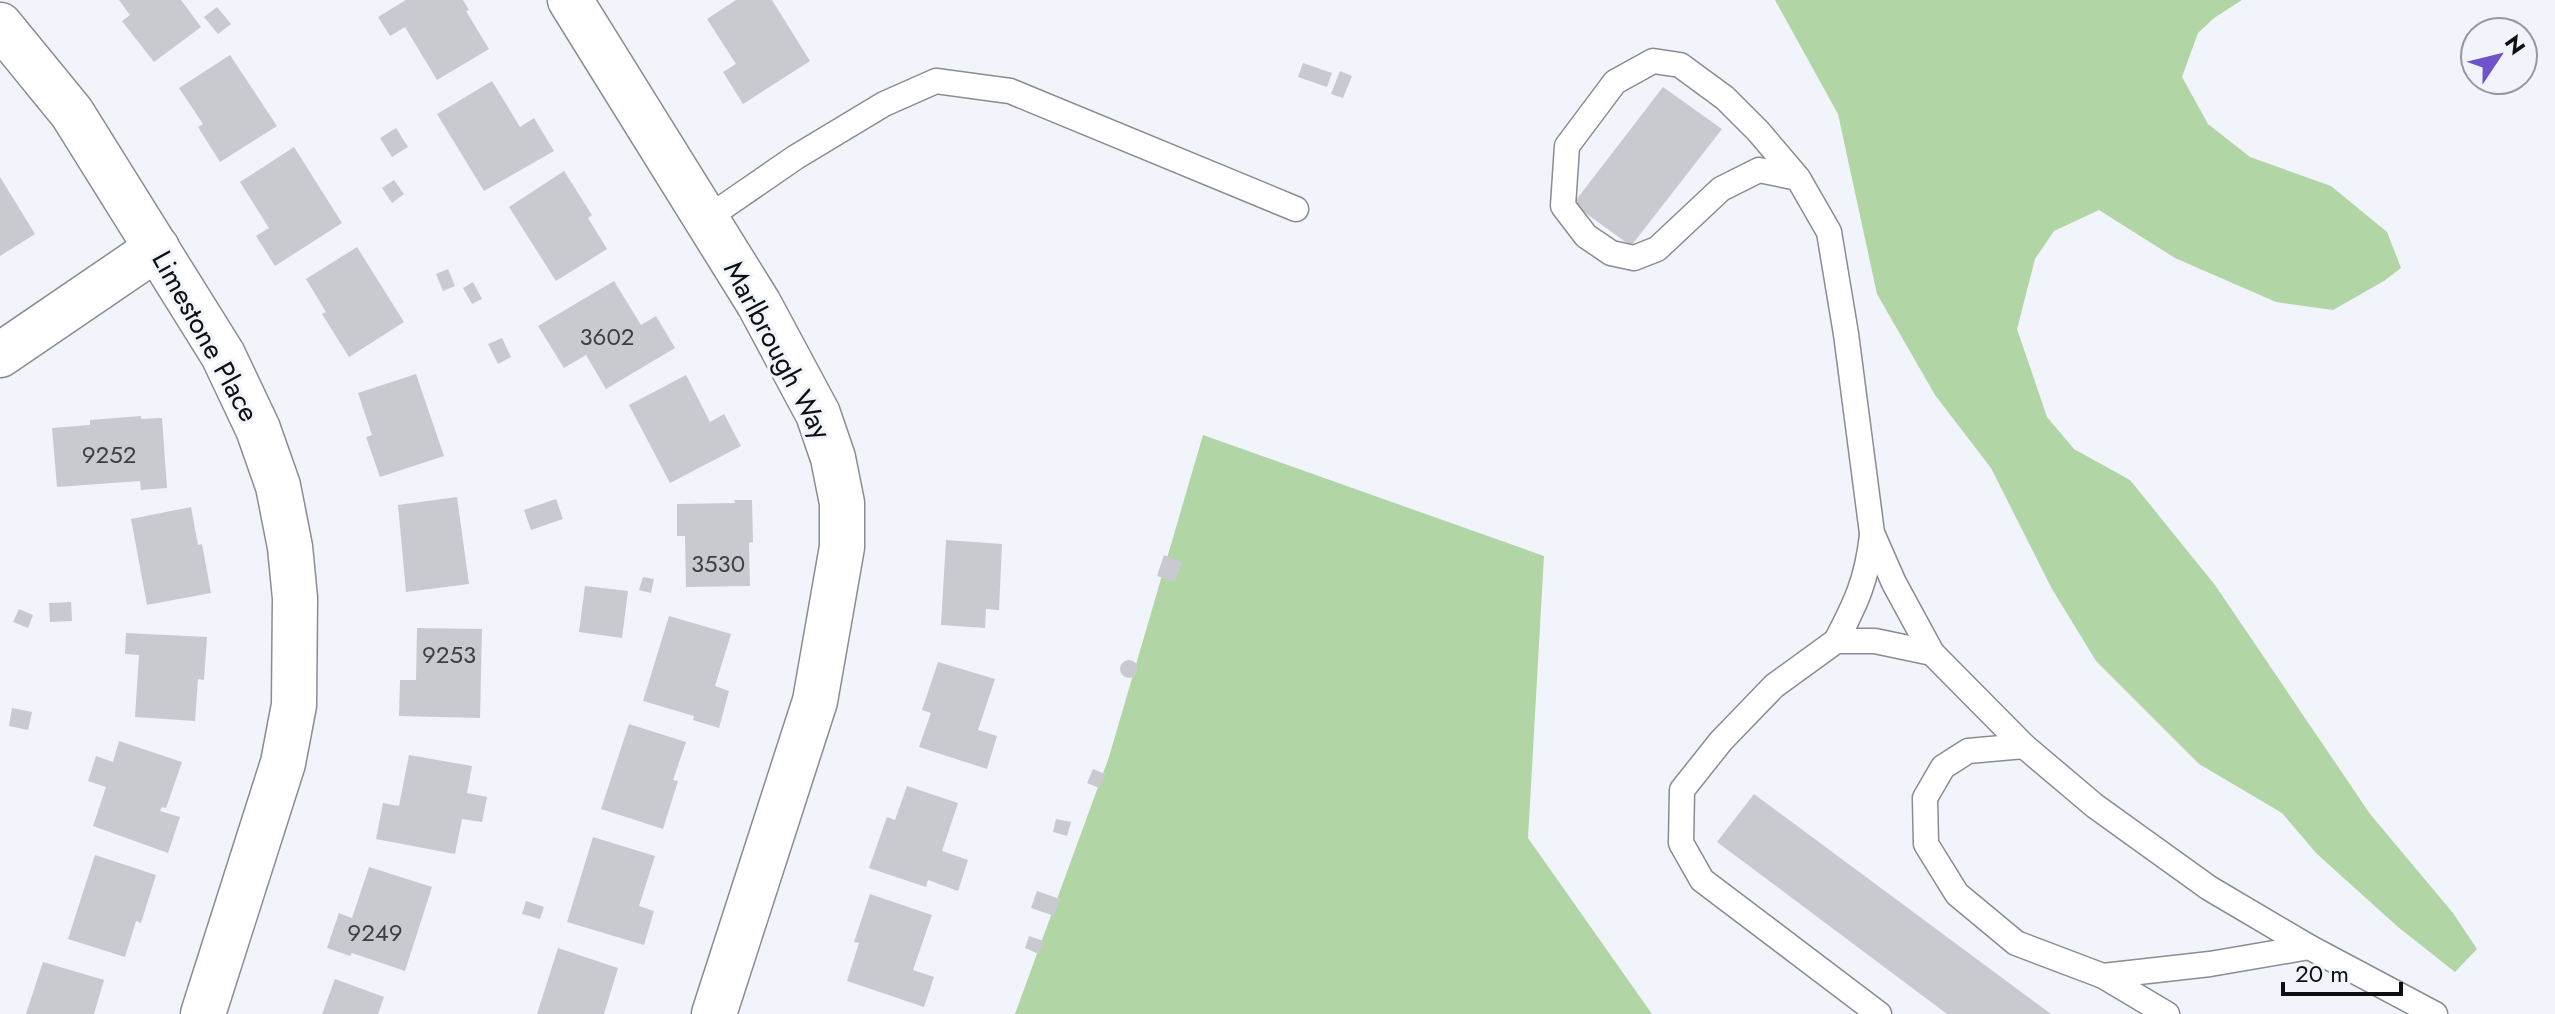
<svg xmlns="http://www.w3.org/2000/svg" width="2555" height="1014" font-family="Jost,sans-serif">
  <rect width="100%" height="100%" fill="#f1f4fa"/>
  <g fill="#b1d5a5">
    <polygon points="1775,0 2242,0 2214,18 2198,33 2182,77 2208,124 2250,157 2331,186 2387,232 2401,268 2384,281 2333,310 2276,302 2175,258 2099,210 2054,231 2035,259 2017,329 2047,417 2074,449 2130,480 2215,585 2370,814 2453,913 2477,949 2455,972 2398,927 2317,854 2282,813 2199,764 2096,661 2052,589 1991,468 1935,395 1877,294 1838,114"/>
    <polygon points="1203,435 1544,556 1528,838 1652,1014 1015,1014 1109,757"/>
  </g>
  <g fill="#c9cad0">
    <polygon points="119,0 181,0 201,27 154,62 122,21 130,15"/>
    <polygon points="406,0 463,0 469,10 466,11 489,49 437,80 405,27 390,36 378,17"/>
    <polygon points="736,0 772,0 810,61 743,104 723,72 736,64 707,19"/>
    <polygon points="217,7 231,24 218,34 204,17"/>
    <polygon points="230,55 277,126 220,162 198,127 203,124 179,88"/>
    <polygon points="1303,63 1332,73 1327,87 1298,77"/>
    <polygon points="1340,71 1352,76 1343,98 1331,94"/>
    <polygon points="492,81 520,127 534,118 554,151 484,191 437,114"/>
    <polygon points="1663,87 1722,129 1631,246 1573,204"/>
    <polygon points="396,128 408,147 392,157 380,138"/>
    <polygon points="294,147 342,223 275,266 256,236 269,228 240,182"/>
    <polygon points="564,171 592,215 588,218 607,249 556,281 509,207"/>
    <polygon points="0,177 35,234 0,256"/>
    <polygon points="394,180 404,194 392,203 382,188"/>
    <polygon points="357,247 404,322 349,357 322,314 326,312 306,279"/>
    <polygon points="448,269 455,286 443,291 436,274"/>
    <polygon points="614,281 641,325 656,316 675,348 606,389 586,355 564,368 538,326"/>
    <polygon points="473,282 482,299 472,304 463,288"/>
    <polygon points="502,338 511,357 498,364 488,344"/>
    <polygon points="416,374 444,456 380,477 366,437 372,435 358,393"/>
    <polygon points="686,375 710,422 724,414 741,446 670,483 629,405"/>
    <polygon points="141,416 141,419 162,418 167,488 141,490 140,481 57,487 52,428 90,425 90,420"/>
    <polygon points="457,497 469,584 406,592 398,505"/>
    <polygon points="556,499 563,519 531,530 524,510"/>
    <polygon points="734,500 752,500 753,542 749,543 750,586 686,587 685,536 677,536 677,504 735,503"/>
    <polygon points="191,507 198,545 202,544 211,593 147,605 131,519"/>
    <polygon points="946,540 1002,544 999,610 986,609 985,628 941,625"/>
    <polygon points="1164,555 1182,562 1175,582 1157,576"/>
    <polygon points="643,577 654,579 651,593 639,590"/>
    <polygon points="585,586 628,591 622,638 579,632"/>
    <polygon points="71,602 72,621 50,622 49,603"/>
    <polygon points="19,609 33,615 28,628 13,622"/>
    <polygon points="669,616 731,634 715,686 729,691 719,728 693,720 694,716 643,701"/>
    <polygon points="417,628 482,629 480,718 399,716 400,680 416,680"/>
    <polygon points="126,633 207,637 204,680 198,679 195,721 135,717 139,655 125,654"/>
    <circle cx="1129" cy="669" r="9"/>
    <polygon points="938,662 995,679 978,730 997,736 987,769 919,747 931,713 922,710"/>
    <polygon points="12,708 32,712 28,730 9,726"/>
    <polygon points="629,724 686,742 673,780 678,781 663,829 601,809"/>
    <polygon points="119,741 182,762 166,808 162,807 160,811 180,817 168,853 93,826 106,787 88,781 96,756 113,762"/>
    <polygon points="409,755 472,766 467,793 487,797 482,822 462,819 455,854 376,839 383,803 399,806"/>
    <polygon points="1093,769 1105,774 1099,788 1087,783"/>
    <polygon points="907,786 958,803 942,851 968,860 958,891 928,880 926,887 869,868 887,817 895,820"/>
    <polygon points="1754,794 2051,1014 1947,1014 1717,842"/>
    <polygon points="1056,819 1071,822 1067,836 1053,832"/>
    <polygon points="593,837 655,856 639,906 654,911 644,945 567,922"/>
    <polygon points="95,855 156,875 141,923 136,921 125,957 68,939"/>
    <polygon points="369,867 432,887 405,971 352,953 350,956 327,948 339,913 352,918"/>
    <polygon points="1037,891 1060,899 1054,916 1031,908"/>
    <polygon points="870,894 932,915 913,970 934,977 924,1007 847,981 859,943 854,942"/>
    <polygon points="526,901 544,907 540,919 522,914"/>
    <polygon points="1029,936 1044,941 1039,954 1025,948"/>
    <polygon points="558,948 618,968 604,1014 537,1014"/>
    <polygon points="43,962 104,980 94,1014 26,1014"/>
    <polygon points="335,979 384,997 378,1014 322,1014"/>
  </g>
  <g fill="none" stroke-linecap="round" stroke-linejoin="round">
    <defs>
      <g id="lane">
        <polyline points="1798,178 1759,170 1721,189 1657,249 1634,258 1611,253 1586,236 1563,206 1567,146 1615,82 1653,61 1680,65 1725,98 1758,131 1798,178 1829,232 1846,334 1872,533 1894,583 1932,653 2024,746 2095,806 2209,888 2309,947 2435,1014"/>
        <polyline points="706,219 796,157 884,104 936,81 1010,91 1296,209"/>
        <path d="M1836,641C1856,603 1867,580 1872,535"/>
        <polyline points="2024,746 1968,751 1943,767 1925,798 1926,844 1957,894 2016,943 2103,976 2210,964 2309,947"/>
        <polyline points="2103,976 2167,1014"/>
        <polyline points="1879,1014 1702,880 1681,843 1682,790 1721,741 1774,686 1836,641 1875,641 1932,653"/>
      </g>
      <g id="street">
        <polyline points="570,0 759,304 818,414 833,458 842,503 842,547 815,701 714,1014"/>
        <polyline points="0,25 72,113 223,355 258,429 278,486 290,547 295,598 294,705 283,763 203,1014"/>
        <polyline points="0,355 157,248"/>
      </g>
    </defs>
    <use href="#lane" stroke="#8a8c91" stroke-width="27"/>
    <use href="#street" stroke="#8a8c91" stroke-width="47"/>
    <use href="#lane" stroke="#fff" stroke-width="24"/>
    <use href="#street" stroke="#fff" stroke-width="44"/>
  </g>
  <g text-anchor="middle" stroke-width="6" stroke-linejoin="round" paint-order="stroke">
    <g font-size="24" fill="#3d3e41">
      <text x="607" y="345">3602</text>
      <text x="109" y="463">9252</text>
      <text x="718" y="572">3530</text>
      <text x="449" y="663">9253</text>
      <text x="375" y="941">9249</text>
    </g>
    <g font-size="28" fill="#0e0f11" stroke="#f1f4fa">
      <text transform="translate(206 336) rotate(61)" y="10">Limestone Place</text>
      <text transform="translate(778 350) rotate(62)" y="10">Marlbrough Way</text>
    </g>
  </g>
  <g transform="translate(2499 56) rotate(55)"><circle r="38" fill="#f1f4fa" stroke="#96989d" stroke-width="2"/>
  <path d="M0-6L14 30L0 20L-14 30Z" fill="#6e53cc"/>
  <text y="-12" font-size="22" font-weight="bold" text-anchor="middle" fill="#0e0f11">N</text>
  </g>
  <path d="M2283 982v12h118v-12" fill="none" stroke="#0e0f11" stroke-width="4"/>
  <text x="2295" y="982" font-size="24" fill="#0e0f11" stroke="#f1f4fa" stroke-width="6" paint-order="stroke">20 m</text>
</svg>
